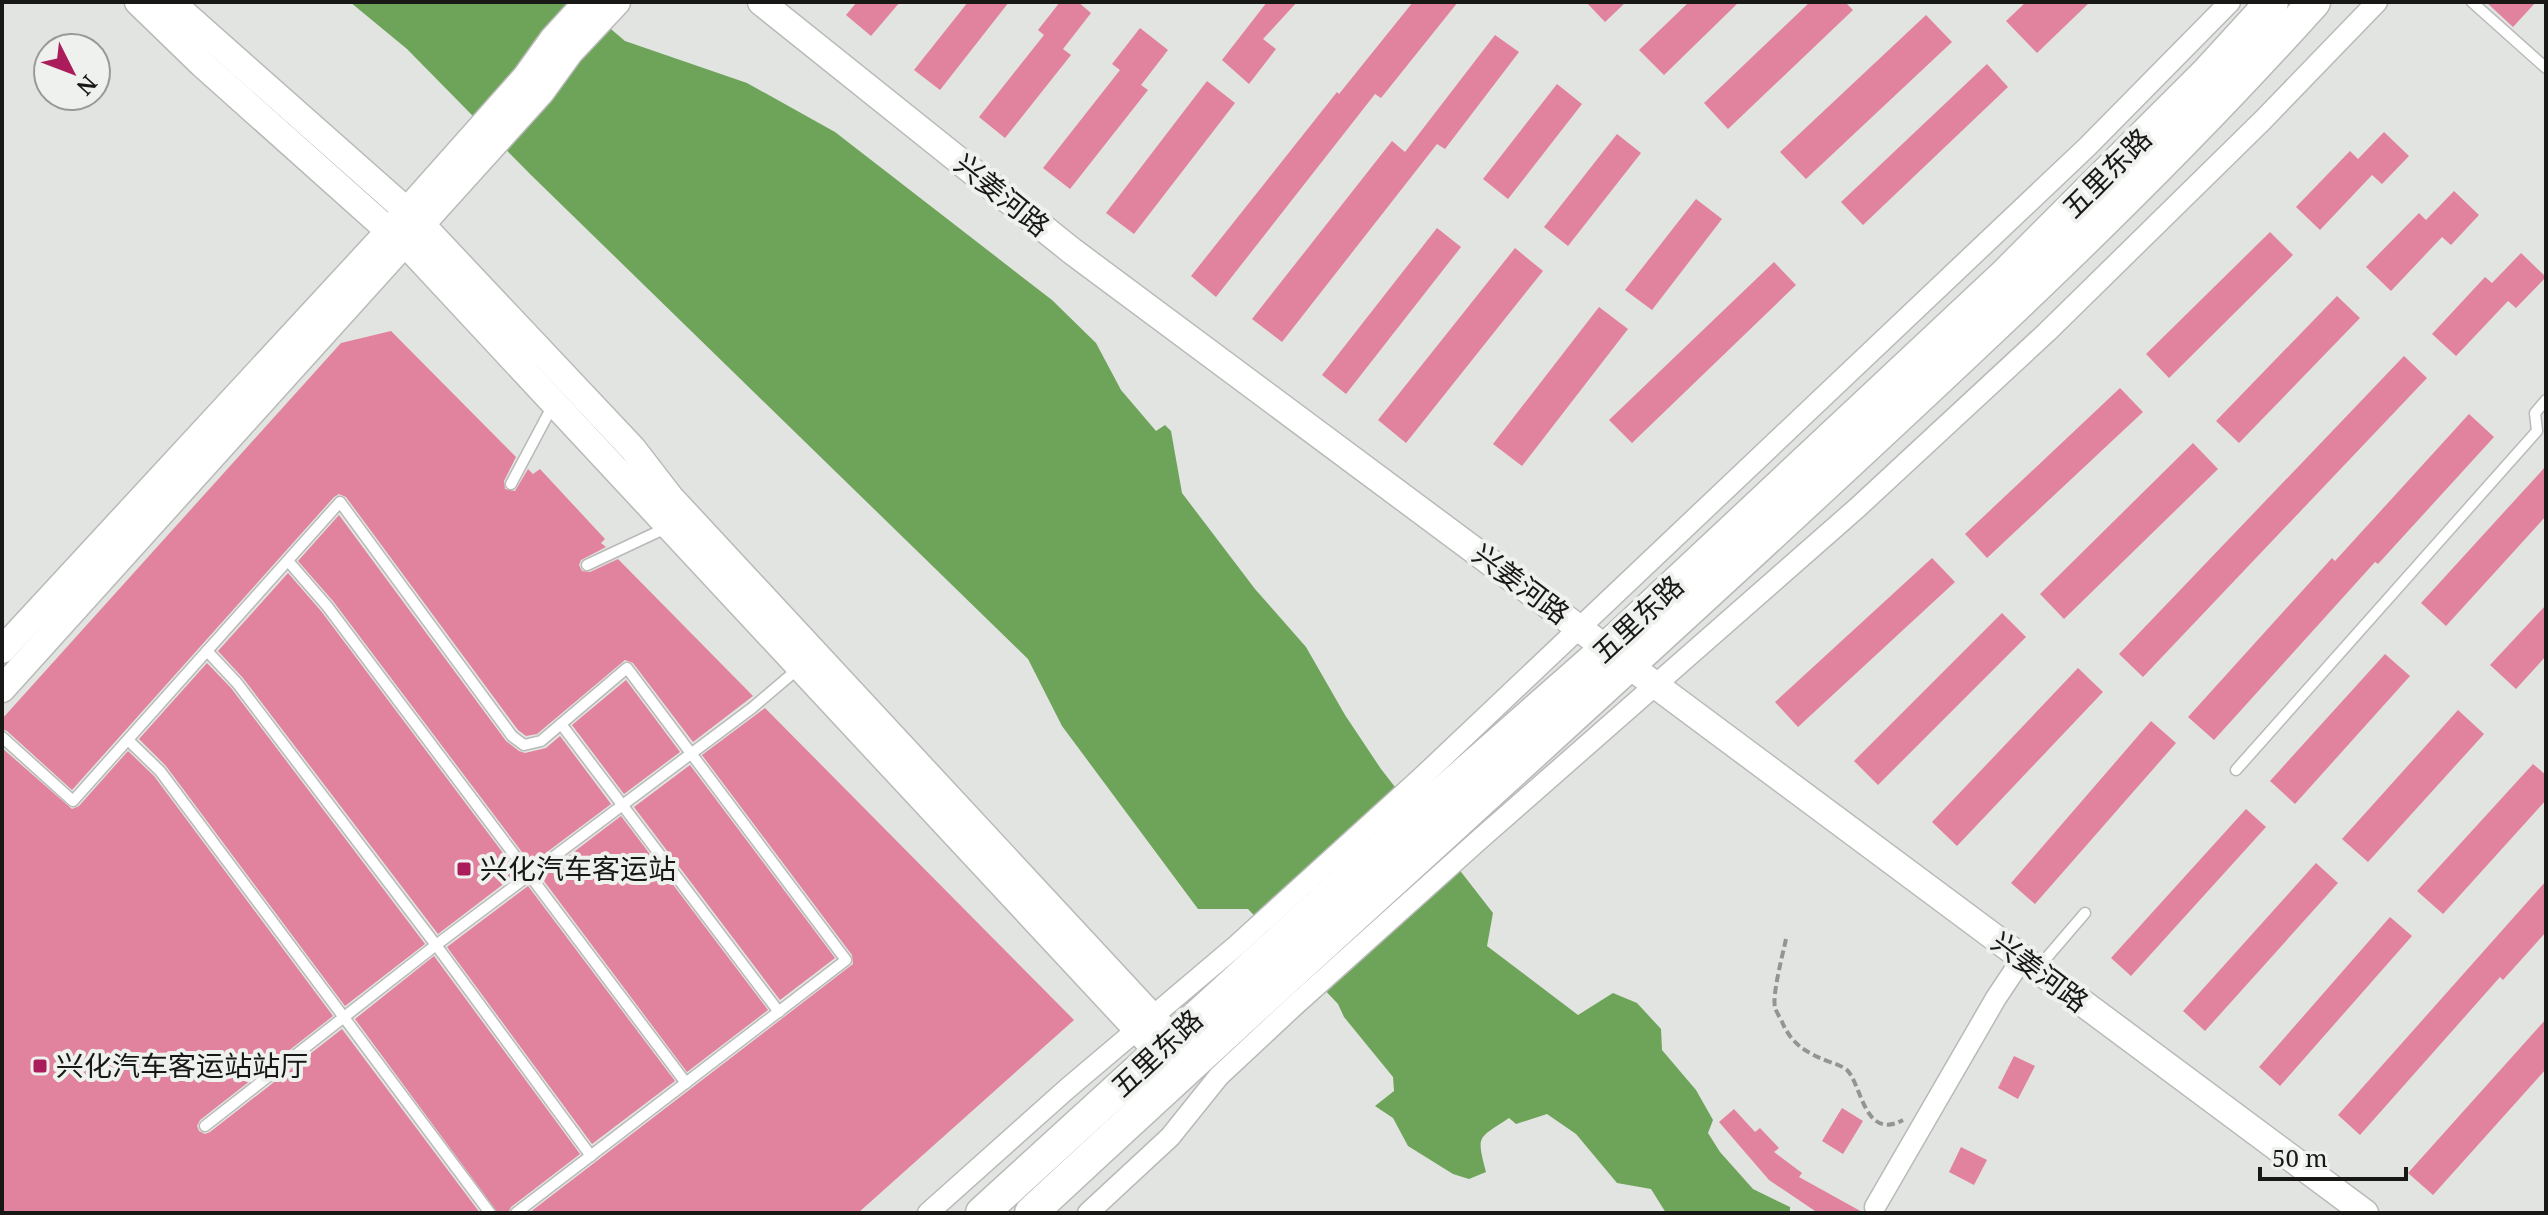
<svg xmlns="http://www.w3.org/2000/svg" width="2548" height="1215" font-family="'Noto Serif','Noto Sans SC',serif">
  <rect width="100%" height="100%" fill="#e2e4e1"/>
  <path fill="#6ea459" d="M350,2H579L625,41L747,83L835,132L1052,300L1096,343L1121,390L1156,431L1165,425L1171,431L1182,493L1255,589L1306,647L1345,715L1381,769L1493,913L1487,946L1578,1015L1613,993L1637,1003L1661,1029L1662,1050L1696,1090L1713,1120L1708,1133L1720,1152L1753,1189L1790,1207V1213H1666L1651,1189L1617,1183L1576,1134L1547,1114L1516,1124L1509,1118C1478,1139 1476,1134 1486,1172L1469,1179L1453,1174L1408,1146L1393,1118L1375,1106L1394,1091L1393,1077L1344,1017L1338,1004L1248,909H1198L1062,726L1028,659L531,175L407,49Z"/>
  <g fill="#e1829e">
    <polygon points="857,2 900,2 871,36 846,15"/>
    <polygon points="968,2 1009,2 940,90 914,70"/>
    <polygon points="1060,2 1078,2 1091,13 1063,49 1071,55 1005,138 979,117 1044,35 1038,30"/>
    <polygon points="1267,2 1297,2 1263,39 1276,49 1249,84 1222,60"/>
    <polygon points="1413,2 1458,2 1381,98 1375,94 1216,297 1191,276 1337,92 1339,94"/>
    <polygon points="1586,2 1626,2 1605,22"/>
    <polygon points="1689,2 1739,2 1664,75 1639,50"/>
    <polygon points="1810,2 1845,2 1853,10 1728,129 1704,103"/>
    <polygon points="2026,2 2090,2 2037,53 2006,21"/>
    <polygon points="2486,2 2536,2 2513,27"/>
    <polygon points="1926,15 1952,42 1806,179 1780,152"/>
    <polygon points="1140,28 1168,50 1141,85 1148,90 1070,189 1043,168 1120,70 1112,64"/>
    <polygon points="1495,35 1519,52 1445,149 1437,144 1282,342 1252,319 1392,141 1405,152"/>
    <polygon points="1987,64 2008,87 1863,225 1841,202"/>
    <polygon points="1207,81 1235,103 1134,234 1106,213"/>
    <polygon points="1557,84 1582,104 1508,199 1483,179"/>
    <polygon points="2384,132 2409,156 2382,184 2372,175 2320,230 2296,207 2350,151 2358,159"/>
    <polygon points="1617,134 1641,153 1568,246 1544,227"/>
    <polygon points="2454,191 2479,215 2451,245 2442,237 2391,291 2366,267 2419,213 2426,220"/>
    <polygon points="1696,199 1722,219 1652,310 1625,290"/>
    <polygon points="1437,228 1461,247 1346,394 1322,375"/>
    <polygon points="2270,232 2293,255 2169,378 2146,354"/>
    <polygon points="1515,248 1543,271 1406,443 1378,420"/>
    <polygon points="2521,253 2546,277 2516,308 2508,301 2456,356 2432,334 2485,277 2492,283"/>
    <polygon points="1774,262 1796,285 1632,443 1609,420"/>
    <polygon points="2337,296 2360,318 2239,443 2216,421"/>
    <polygon points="1599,307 1628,329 1522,466 1493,444"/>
    <polygon points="391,331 516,457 504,481 505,489 515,491 528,469 533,474 540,469 605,539 601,543 606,547 581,560 579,565 582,571 590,572 618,559 753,696 693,742 633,663 625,660 537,734 526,736 518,730 346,497 339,494 334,497 72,790 7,731 2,729 2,719 341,343"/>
    <polygon points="2404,356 2427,378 2143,677 2119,654"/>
    <polygon points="2120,388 2143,412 1987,558 1965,534"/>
    <polygon points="2469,414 2494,437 2378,564 2375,562 2214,740 2188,717 2332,558 2335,561"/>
    <polygon points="2193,443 2218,469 2064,619 2040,594"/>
    <polygon points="2546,466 2546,516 2446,626 2421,603"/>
    <polygon points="339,515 506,741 519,751 525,753 546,748 560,736 611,804 531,864 333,601 298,561"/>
    <polygon points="1932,558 1955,582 1798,727 1775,702"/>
    <polygon points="288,573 321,611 518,873 438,934 243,678 218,651"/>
    <polygon points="2546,605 2546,656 2516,689 2490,665"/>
    <polygon points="2002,613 2026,637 1878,785 1854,761"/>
    <polygon points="2385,654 2410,676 2295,804 2270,781"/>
    <polygon points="207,663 231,688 425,944 345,1006 166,766 139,739"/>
    <polygon points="2078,668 2103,692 1957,846 1932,822"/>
    <polygon points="626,680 680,752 624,794 572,725"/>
    <polygon points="765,708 1074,1020 858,1213 529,1213 853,964 852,955 702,755"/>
    <polygon points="2458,710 2484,734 2368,862 2342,839"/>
    <polygon points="2151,721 2176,743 2035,904 2011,883"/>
    <polygon points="2,748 72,809 79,806 128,751 154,776 333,1016 200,1120 197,1126 199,1131 205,1134 210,1132 342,1029 480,1213 2,1213"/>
    <polygon points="2533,764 2546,775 2546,800 2443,914 2417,891"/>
    <polygon points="690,765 835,958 780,1000 634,807"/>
    <polygon points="2246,809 2266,827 2131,976 2111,958"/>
    <polygon points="621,816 768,1010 687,1072 541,877"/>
    <polygon points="2316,863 2338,883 2205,1031 2183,1011"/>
    <polygon points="2546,881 2546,932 2503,980 2500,977 2360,1135 2338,1115"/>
    <polygon points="528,886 675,1081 592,1144 447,947"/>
    <polygon points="2390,917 2412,936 2280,1086 2259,1067"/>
    <polygon points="434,956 580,1154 511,1207 508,1213 498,1213 355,1019"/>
    <polygon points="2546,1019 2546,1069 2433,1195 2408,1173"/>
    <polygon points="2014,1056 2035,1066 2018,1099 1998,1088"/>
    <polygon points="1842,1108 1863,1121 1843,1154 1822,1141"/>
    <polygon points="1734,1109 1755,1132 1760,1128 1779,1148 1774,1152 1802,1173 1799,1177 1864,1213 1818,1213 1769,1180 1719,1122"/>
    <polygon points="1961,1147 1987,1160 1974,1185 1949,1172"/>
  </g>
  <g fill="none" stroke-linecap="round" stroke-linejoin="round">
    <defs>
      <g id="service">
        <polyline points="2472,2 2546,68"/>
        <polyline points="511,484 553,405"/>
        <polyline points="288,561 327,606 686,1083"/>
        <polyline points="587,565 668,527"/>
        <polyline points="207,651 237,683 436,945 591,1156"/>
        <polyline points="561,724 779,1012"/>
        <polyline points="2,737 73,801 340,502 512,736 524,745 541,741 627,668 846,960 516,1213"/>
        <polyline points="128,740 160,771 490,1213"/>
        <polyline points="2236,770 2537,431 2535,413 2546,400"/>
        <polyline points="2037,969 2085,913"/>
        <polyline points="205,1126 436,945 752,708 799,668"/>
      </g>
      <g id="minor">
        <polyline points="1875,1207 1996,998 2022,959"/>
        <polyline points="928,1213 1068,1088 1236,946 1421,778 2087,147 2230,2"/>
        <polyline points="1088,1213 1170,1137 1219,1076 1294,1006 1480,839 1857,508 2047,332 2263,120 2377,2"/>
      </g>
      <g id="tertiary">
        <polyline points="138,2 202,64 389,231"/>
        <polyline points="171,2 407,211"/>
        <polyline points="761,2 1072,251 2365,1213"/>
        <polyline points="422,225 633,449 670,497 1173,1039"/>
        <polyline points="405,243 1159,1053"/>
        <polyline points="2,650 389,231 525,78 553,39 587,2"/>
        <polyline points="2,689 541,92 570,52 617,2"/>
      </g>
      <g id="primary">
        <polyline points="982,1213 1438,797 1607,648 2003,277 2208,72 2272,2"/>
        <path d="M1031,1213C1282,979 1537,751 1789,518C1969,351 2150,185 2314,2"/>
      </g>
    </defs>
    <use href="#service" stroke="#b8bab8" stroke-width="13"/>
    <use href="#minor" stroke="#b8bab8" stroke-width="23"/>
    <use href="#tertiary" stroke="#b8bab8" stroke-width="29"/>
    <use href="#primary" stroke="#b8bab8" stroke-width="35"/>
    <path stroke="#949593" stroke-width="4" stroke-dasharray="8 4" stroke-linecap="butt" d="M1786,939C1783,953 1772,995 1775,1007C1776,1012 1781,1019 1783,1024C1793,1046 1809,1054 1830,1062C1836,1064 1842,1066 1847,1070C1862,1085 1864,1141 1903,1120"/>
    <use href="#service" stroke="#fff" stroke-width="10"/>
    <use href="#minor" stroke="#fff" stroke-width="20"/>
    <use href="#tertiary" stroke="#fff" stroke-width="26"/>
    <use href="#primary" stroke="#fff" stroke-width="32"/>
  </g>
  <g fill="#ab1d5a" stroke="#eff1ee" stroke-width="3">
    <rect x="456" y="861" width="16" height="16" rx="4"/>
    <rect x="32" y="1058" width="16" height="16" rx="4"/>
  </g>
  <g text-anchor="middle" stroke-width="8" stroke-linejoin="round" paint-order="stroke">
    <g font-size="28" fill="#181817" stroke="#eff1ee">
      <text transform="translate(2107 173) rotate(-45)" y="10">五里东路</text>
      <text transform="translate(1002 195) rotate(39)" y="10">兴姜河路</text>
      <text transform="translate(1521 584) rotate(37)" y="10">兴姜河路</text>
      <text transform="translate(1638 619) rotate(-43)" y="10">五里东路</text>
      <text transform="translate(2040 972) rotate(37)" y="10">兴姜河路</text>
      <text transform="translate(1157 1053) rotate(-43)" y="10">五里东路</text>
    </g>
    <g font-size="28" fill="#181817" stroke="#eff1ee" text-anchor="start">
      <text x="480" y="879">兴化汽车客运站</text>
      <text x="56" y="1076">兴化汽车客运站站厅</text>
    </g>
  </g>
  <rect width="2548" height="1215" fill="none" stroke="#181817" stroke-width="8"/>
  <g transform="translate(72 72) rotate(132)"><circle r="38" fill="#eff1ee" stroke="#999a98" stroke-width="2"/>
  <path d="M0-6L14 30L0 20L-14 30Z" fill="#ab1d5a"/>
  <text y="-12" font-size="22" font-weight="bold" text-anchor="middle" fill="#181817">N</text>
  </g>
  <path d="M2260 1167v12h146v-12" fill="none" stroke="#181817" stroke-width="4"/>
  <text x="2272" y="1167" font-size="24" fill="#181817" stroke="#eff1ee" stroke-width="6" paint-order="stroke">50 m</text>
</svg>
